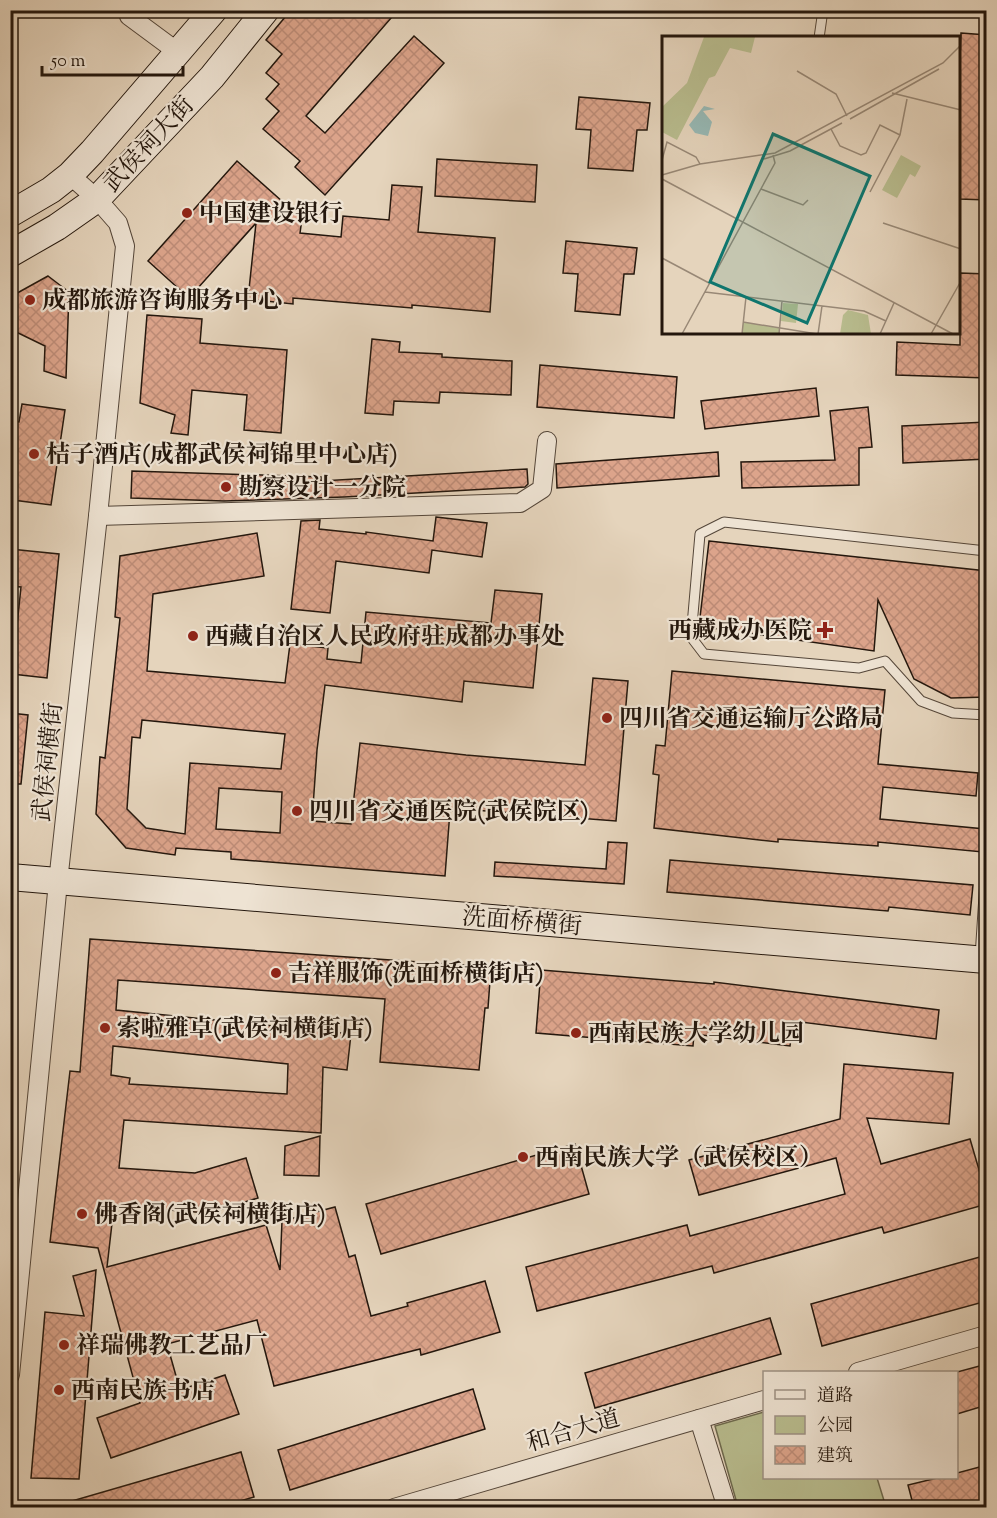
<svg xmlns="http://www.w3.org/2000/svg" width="997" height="1518" font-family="'Sorts Mill Goudy','Noto Serif SC',serif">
  <defs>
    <pattern id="building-cross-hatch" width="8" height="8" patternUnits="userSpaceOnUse" patternTransform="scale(1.5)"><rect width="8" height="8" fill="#dca48b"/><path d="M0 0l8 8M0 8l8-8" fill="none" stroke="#bd8c77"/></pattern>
  </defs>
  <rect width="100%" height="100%" fill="#e5d4bc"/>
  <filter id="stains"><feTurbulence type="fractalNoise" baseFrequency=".00333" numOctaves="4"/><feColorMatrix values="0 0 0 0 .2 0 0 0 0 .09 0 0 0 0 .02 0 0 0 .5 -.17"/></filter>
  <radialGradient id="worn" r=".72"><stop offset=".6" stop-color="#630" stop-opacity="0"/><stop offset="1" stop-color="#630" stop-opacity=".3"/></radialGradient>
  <polygon fill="#b8bc8e" stroke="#6e6a4e" stroke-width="1.5" points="764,1412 764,1478 877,1478 886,1507 738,1507 715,1426"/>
  <g fill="url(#building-cross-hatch)" stroke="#24170d" stroke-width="1.5" fill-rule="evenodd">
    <polygon points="291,10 398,10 306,116 325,133 414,36 444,63 325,195 295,167 300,161 263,129 279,111 266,99 279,84 266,73 282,54 266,40"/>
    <polygon points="961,33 987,35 987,200 960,199 960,58"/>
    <polygon points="579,97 650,103 647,130 637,130 633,171 588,168 591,130 576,129"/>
    <polygon points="437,159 537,165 535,202 435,196"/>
    <polygon points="237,161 302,219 300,233 341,237 343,216 389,220 392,185 422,187 418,232 495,238 490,312 412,305 412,308 293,298 293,304 248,299 256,223 189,298 148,261"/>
    <polygon points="566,241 637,248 634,274 624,274 620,315 575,311 578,274 563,273"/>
    <polygon points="960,273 987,274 987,378 896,375 897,342 960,345"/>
    <polygon points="48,276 69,292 66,378 44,371 45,346 10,329 10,297"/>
    <polygon points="147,315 202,319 200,343 287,350 281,433 244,430 247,395 192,390 188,435 171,433 175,415 140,403"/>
    <polygon points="372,339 400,342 399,352 442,354 442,357 512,361 511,395 440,392 439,403 394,401 393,415 365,413"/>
    <polygon points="540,365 677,377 674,418 537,407"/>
    <polygon points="816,388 819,416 705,429 701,401"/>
    <polygon points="22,404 65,410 51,505 13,500 15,486 10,485 10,421 19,422"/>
    <polygon points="868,407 872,447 859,448 859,485 742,488 741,462 835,460 830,411"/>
    <polygon points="987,422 987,459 903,463 902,426"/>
    <polygon points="718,452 719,476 557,488 556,464"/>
    <polygon points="527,469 528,484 525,487 344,497 224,501 131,498 132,471 321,477 321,481"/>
    <polygon points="436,517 487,523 482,557 432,550 429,573 336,561 330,613 291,609 301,521 320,520 319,529 366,534 366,532 433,541"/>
    <path d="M257,533L264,576L153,594L147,671L285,683L290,644L328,648L327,659L361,663L366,612L491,623L495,590L542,594L533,688L464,681L462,702L325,685L317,750L312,821L351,824L360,743L466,755L585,765L593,678L628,681L616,821L460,809V812L450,811L445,876L231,859V852L176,848L175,855L126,848L96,814L100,757L105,758L120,618L115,617L120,556ZM142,720L285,734L281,769L190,763L185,834L146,828L127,809L132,737L140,738ZM219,788L282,792L280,833L216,829Z"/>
    <polygon points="709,541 987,571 987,697 951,698 914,679 878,600 874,651 699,626"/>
    <polygon points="10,549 59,554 47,678 12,674 21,587 10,586"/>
    <polygon points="672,671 885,690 878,764 978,773 976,796 883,787 880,819 985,829 983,852 878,842 878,846 778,839 778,842 654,828 659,775 653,774 656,745 665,746"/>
    <polygon points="10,713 28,715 21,784 10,784"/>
    <polygon points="608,842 627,843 624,884 494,876 495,862 606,869"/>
    <polygon points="670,860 973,885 970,915 889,907 888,911 667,892"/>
    <path d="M90,939L491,967L488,1008H485L479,1070L380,1062L385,999L118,980L116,1010L351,1034L347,1070L323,1067L321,1133L124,1120L119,1168L195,1173L246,1158L258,1198L209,1213L114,1206L107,1267L266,1225L280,1270L282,1221L335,1207L349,1257L355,1255L371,1316L408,1306L407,1303L485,1281L500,1332L421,1355L420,1349L274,1386L257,1320L167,1344L180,1390L225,1375L239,1414L111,1458L97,1418L140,1403L98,1248L50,1242L70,1071L80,1072ZM113,1046L288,1064L287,1094L129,1084L130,1078L111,1075Z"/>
    <polygon points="541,970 714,984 714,982 939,1010 936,1039 793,1021 790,1046 694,1034 693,1046 536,1033"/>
    <polygon points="844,1064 953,1073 949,1124 867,1118 881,1164 970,1139 987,1197 987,1204 884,1233 882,1227 714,1273 712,1266 537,1311 526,1267 687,1225 690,1236 845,1194 836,1158 699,1195 689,1160 840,1119"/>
    <polygon points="320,1136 319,1176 284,1175 285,1146"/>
    <polygon points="575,1144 589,1194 381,1254 366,1204"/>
    <polygon points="987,1255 987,1301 822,1346 811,1304"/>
    <polygon points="96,1270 79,1479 31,1478 45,1312 84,1316 73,1276"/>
    <polygon points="770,1318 781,1354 595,1408 585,1373"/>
    <polygon points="987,1364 987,1405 957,1414 957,1372"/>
    <polygon points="473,1389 485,1429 290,1490 278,1450"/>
    <polygon points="241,1452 254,1497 216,1508 66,1508 65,1503"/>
    <polygon points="987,1465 987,1503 969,1508 914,1508 908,1485 937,1478 957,1478 957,1473"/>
  </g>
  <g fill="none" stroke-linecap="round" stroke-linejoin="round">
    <defs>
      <g id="lane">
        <polyline points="819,38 823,10"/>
        <polyline points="986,551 724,522 700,534 691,637 704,654 859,668 885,661 921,701 953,713 986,715"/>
        <polyline points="980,957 986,865"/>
      </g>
      <g id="street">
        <polyline points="127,10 129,16 179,53"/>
        <polyline points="98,516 520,503 542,489 547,441"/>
        <polyline points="858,1372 986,1335"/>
        <polyline points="10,1375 58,882 98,516 125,246 118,223 97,199 70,175"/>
        <polyline points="699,1419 727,1508"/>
        <polyline points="394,1508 764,1400"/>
      </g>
      <g id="secondary">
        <polyline points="10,214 51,190 70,175 92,152 214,10"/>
        <polyline points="10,254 57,227 97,199 212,77 266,10"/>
        <polyline points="10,877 986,960"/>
      </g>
    </defs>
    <use href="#lane" stroke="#544639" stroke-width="11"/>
    <use href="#street" stroke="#544639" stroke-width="20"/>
    <use href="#secondary" stroke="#24170d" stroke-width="28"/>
    <use href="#lane" stroke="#eee3d3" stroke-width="9"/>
    <use href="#street" stroke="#eee3d3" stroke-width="18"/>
    <use href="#secondary" stroke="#eee3d3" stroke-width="26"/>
  </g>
  <g fill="#8f2418" stroke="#eee3d3" stroke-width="2">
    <circle cx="187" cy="213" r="6"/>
    <circle cx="30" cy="300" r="6"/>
    <circle cx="34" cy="454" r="6"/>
    <circle cx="226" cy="487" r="6"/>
    <path d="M822 621h6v6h6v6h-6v6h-6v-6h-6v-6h6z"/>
    <circle cx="193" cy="636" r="6"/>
    <circle cx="607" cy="718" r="6"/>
    <circle cx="297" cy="811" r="6"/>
    <circle cx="276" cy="973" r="6"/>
    <circle cx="105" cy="1028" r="6"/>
    <circle cx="576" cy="1033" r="6"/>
    <circle cx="523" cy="1157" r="6"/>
    <circle cx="82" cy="1214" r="6"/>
    <circle cx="64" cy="1345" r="6"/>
    <circle cx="59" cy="1390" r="6"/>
  </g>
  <g text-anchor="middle" stroke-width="4.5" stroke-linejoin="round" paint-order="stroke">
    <g font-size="24" fill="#24170d" stroke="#eee3d3">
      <text transform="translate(148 144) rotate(-47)" y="8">武侯祠大街</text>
      <text transform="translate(47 762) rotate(-84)" y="8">武侯祠横街</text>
      <text transform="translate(522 921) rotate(5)" y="8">洗面桥横街</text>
      <text transform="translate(573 1430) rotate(-16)" y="8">和合大道</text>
    </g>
    <g font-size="24" font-weight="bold" fill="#24170d" stroke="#eee3d3" text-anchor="start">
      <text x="199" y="221">中国建设银行</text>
      <text x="42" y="308">成都旅游咨询服务中心</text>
      <text x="46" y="462">桔子酒店(成都武侯祠锦里中心店)</text>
      <text x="238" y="495">勘察设计一分院</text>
      <text x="812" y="638" text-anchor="end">西藏成办医院</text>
      <text x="205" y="644">西藏自治区人民政府驻成都办事处</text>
      <text x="619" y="726">四川省交通运输厅公路局</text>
      <text x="309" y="819">四川省交通医院(武侯院区)</text>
      <text x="288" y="981">吉祥服饰(洗面桥横街店)</text>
      <text x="117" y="1036">索啦雅卓(武侯祠横街店)</text>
      <text x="588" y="1041">西南民族大学幼儿园</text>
      <text x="535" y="1165">西南民族大学（武侯校区）</text>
      <text x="94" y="1222">佛香阁(武侯祠横街店)</text>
      <text x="76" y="1353">祥瑞佛教工艺品厂</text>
      <text x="71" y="1398">西南民族书店</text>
    </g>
  </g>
  <g transform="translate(662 36)">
    <rect width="298" height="298" fill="#e5d4bc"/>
    <path d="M81,286L117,292V298H80Z" fill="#b8bc8e"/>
    <path d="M42,1H93L89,17L68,12L53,40L47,42L15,104L0,96V71L25,47ZM239,119L259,130L253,141L248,138L235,162L220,154ZM121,267L136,268L134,287L119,285ZM186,274L206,279L209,298H178L181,279Z" fill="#b8bc8e"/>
    <path d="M42,70L53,73L41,75L50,86L46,100L33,97L27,89Z" fill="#96b8b4"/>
    <path fill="none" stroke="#988876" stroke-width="1.5" d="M135,35L174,58L185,80M230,57L299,74M188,83L277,33M169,93L178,110L199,119L204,117L218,89L238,99M102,123L128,115L180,87M0,124L5,106L34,121L38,128M0,139L38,128L113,117L281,27L299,9M0,143L291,298M99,153L141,169L146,164M208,156L238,99L245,63M221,187L299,213M0,222L47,247M43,256L202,275L224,285M81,286L155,298M20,298L113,127L111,119M80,298L84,261M117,298L120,265M156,298L160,270M218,298L232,267M269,298L299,245"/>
    <path fill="#0f766e" fill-opacity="0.15" stroke="#0f766e" stroke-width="3" d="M111,98L208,140L145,287L48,246Z"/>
    <rect width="298" height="298" fill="none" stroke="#24170d" stroke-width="3"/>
  </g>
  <rect width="997" height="1518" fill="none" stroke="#e5d4bc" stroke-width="36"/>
  <rect x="12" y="12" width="973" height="1494" fill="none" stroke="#24170d" stroke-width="3"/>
  <rect x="18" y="18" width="961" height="1482" fill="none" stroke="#24170d" stroke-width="1.5"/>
  <rect x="763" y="1371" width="195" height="108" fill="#eee3d3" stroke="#9d9184" stroke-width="1.5"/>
  <rect x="775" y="1390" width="30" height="9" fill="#eee3d3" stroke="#9d9184" stroke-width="1.5"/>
  <text x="817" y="1401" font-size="18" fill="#24170d">道路</text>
  <rect x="775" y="1416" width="30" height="18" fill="#b8bc8e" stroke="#9d9184" stroke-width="1.5"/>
  <text x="817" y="1431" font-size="18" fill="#24170d">公园</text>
  <rect x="775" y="1446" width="30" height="18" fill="url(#building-cross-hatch)" stroke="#9d9184" stroke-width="1.5"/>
  <text x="817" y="1461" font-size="18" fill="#24170d">建筑</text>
  <path d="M42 66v9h141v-9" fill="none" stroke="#24170d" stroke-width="3"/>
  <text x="51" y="66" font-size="18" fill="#24170d" stroke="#eee3d3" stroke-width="4.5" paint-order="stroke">50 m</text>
  <rect width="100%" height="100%" filter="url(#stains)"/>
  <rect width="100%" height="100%" fill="url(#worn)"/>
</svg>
